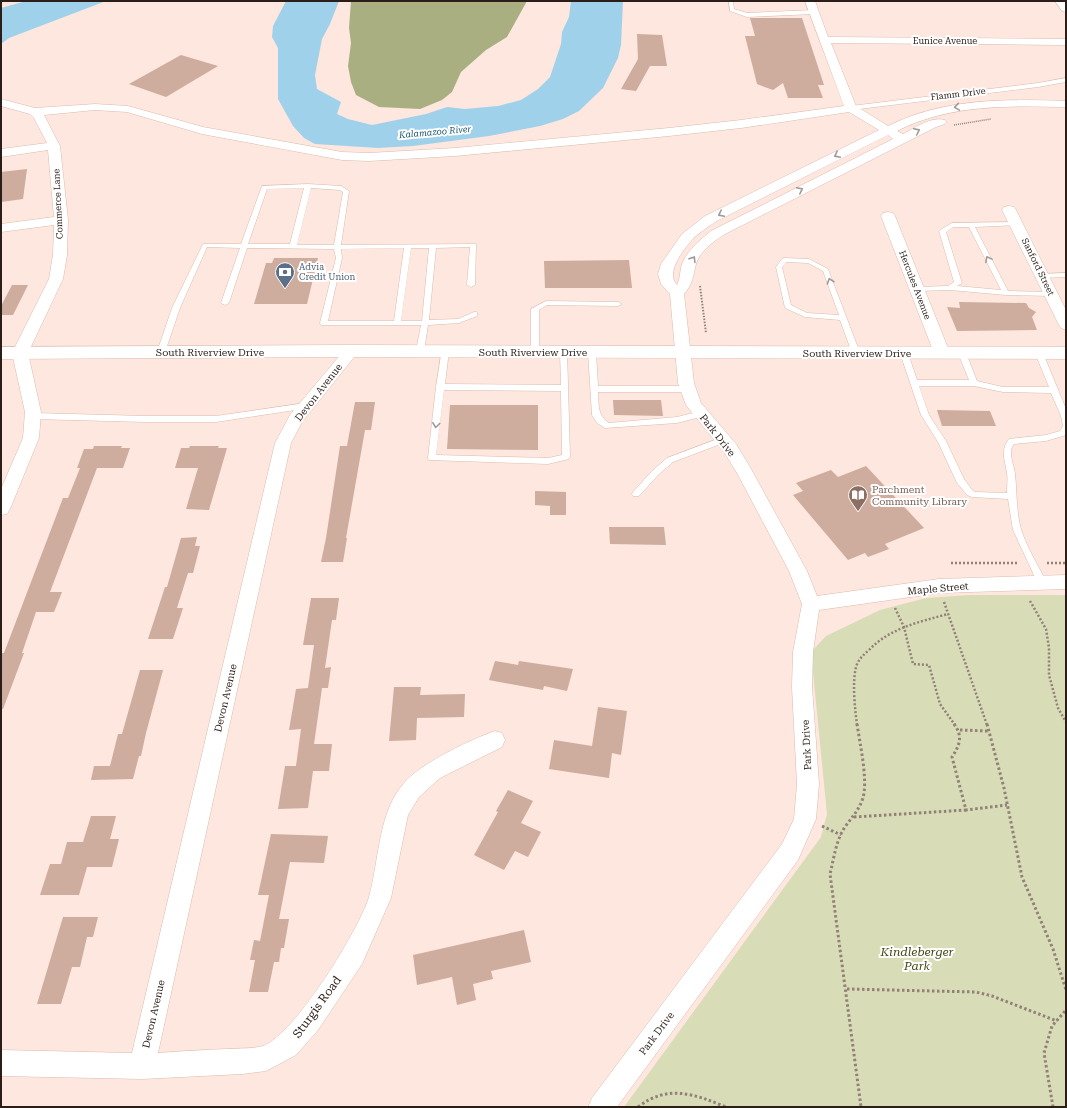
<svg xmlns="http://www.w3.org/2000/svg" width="1067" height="1108" font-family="'Roboto Serif',serif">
  <rect width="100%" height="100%" fill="#fde7de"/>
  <polygon fill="#d8ddb7" points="970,595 1066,595 1066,1107 624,1107 821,837 827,814 811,652 826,636 880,610 926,598"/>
  <polygon fill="#aaaf82" points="351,1 527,1 507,37 486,50 461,72 452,92 442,100 420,109 379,107 356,95 351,82 348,66 351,43 349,28"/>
  <g fill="#a0d1eb">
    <polygon points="26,1 106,1 9,38 1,44 1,8"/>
    <polygon points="286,1 339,1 330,24 322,39 315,75 317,89 341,102 337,114 348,119 372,125 426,114 447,107 465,109 498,106 521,100 538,89 550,77 561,44 562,32 569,17 571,1 623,1 621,45 618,58 603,88 579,111 563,119 540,126 489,136 413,146 378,148 315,144 304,138 293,126 278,99 278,48 272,37 273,26"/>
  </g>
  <g fill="#ceac9e">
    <polygon points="750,18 802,18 824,85 818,85 823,98 788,98 783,83 773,90 757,84 745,36 755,36"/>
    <polygon points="637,34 662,35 667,66 650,66 636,91 621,89 638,59"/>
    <polygon points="181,55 218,66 166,97 129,84"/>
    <polygon points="27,169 23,199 1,202 1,172"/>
    <polygon points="274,258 318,258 307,304 254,304 266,263 272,263"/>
    <polygon points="629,260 632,288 545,288 544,261"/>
    <polygon points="12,285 28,285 13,315 1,315 1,306"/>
    <polygon points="959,302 1026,303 1029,308 1036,312 1032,317 1037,330 957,331 947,307 960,308"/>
    <polygon points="613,400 661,400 663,416 614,415"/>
    <polygon points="355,402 375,402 371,430 365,430 346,538 347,538 343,562 321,562 326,538 340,446 347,446"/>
    <polygon points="450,405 538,405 538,450 447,449"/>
    <polygon points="937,410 990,411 996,426 942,426"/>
    <polygon points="94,446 122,446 121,448 130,448 123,468 97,468 50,592 62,592 54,612 36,612 22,653 24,653 3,709 1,709 1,653 4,653 63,498 68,498 80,468 77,468 84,449 93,449"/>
    <polygon points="190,446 219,446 218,448 227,448 209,510 186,509 198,468 175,468 181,448 189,448"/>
    <polygon points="866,466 924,528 885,544 889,549 868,557 865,553 848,560 793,495 803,491 796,483 831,470 838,477"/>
    <polygon points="535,491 566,492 566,515 550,515 550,506 535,505"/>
    <polygon points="609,527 664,527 666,545 610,544"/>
    <polygon points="197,537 195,546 200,546 193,573 188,573 177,608 183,608 173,639 148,639 165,587 167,587 181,538"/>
    <polygon points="311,598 339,598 336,620 332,620 325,668 331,667 328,688 322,688 314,744 332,744 329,771 313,771 308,808 278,809 285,766 296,766 301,729 289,730 296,689 308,688 314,645 303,645"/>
    <polygon points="495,661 518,665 519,661 573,669 567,691 544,686 543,690 489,680"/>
    <polygon points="140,670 163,670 146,733 141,756 139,756 133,779 91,780 94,766 110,766 118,734 122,734"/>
    <polygon points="394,687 421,687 420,695 465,694 464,717 417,718 416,740 389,741"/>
    <polygon points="598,707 627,711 621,755 612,753 609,778 549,769 554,740 592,746"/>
    <polygon points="508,790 533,801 521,823 541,832 528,857 515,851 504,870 474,855 498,812 496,811"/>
    <polygon points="91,816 116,816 110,839 119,839 112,867 87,867 79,895 40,895 50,864 61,864 67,842 83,842"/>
    <polygon points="271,834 328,836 324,863 290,862 279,919 289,919 284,948 281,948 279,962 274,962 268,992 249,992 255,960 250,960 254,940 260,941 269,895 258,895"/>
    <polygon points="63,917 98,917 93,937 87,937 80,967 72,967 61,1004 37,1004"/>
    <polygon points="524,930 531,962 491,971 493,979 473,984 476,1000 457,1005 452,977 417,985 413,955"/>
  </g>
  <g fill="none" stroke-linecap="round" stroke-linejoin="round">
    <defs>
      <g id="service">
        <polygon points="729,1 733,1 734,9 747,13 814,10 817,12 814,14 747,17 730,11"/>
        <polygon points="1066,78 1066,82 1038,87 851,110 848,108 851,106 1038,83"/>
        <path d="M308,184L341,186L349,191L341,245L476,244L475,285L471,287L467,285L470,247L436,248L429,320L458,319L474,312H477V316L459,323L428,325L424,351L420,353L416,351L421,325H321L320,323L336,258L334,249L247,248L229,303L225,305L221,303L240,248L207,247L180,308L165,352L164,354H158L157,352L172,308L203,244H241L262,186ZM304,188L290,244H248L267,189ZM311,188L340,190L343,192L334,245H297ZM404,248L394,321H328L342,258L341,249ZM411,248H429L422,321H401Z"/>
        <path d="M1017,222L1020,224L1019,225L975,227L1008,291L1051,292H1054V296L1006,295L950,290L917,291L913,289L917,287L948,286L954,282L939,231L940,230L952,223ZM953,227H969L1001,290L957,286L962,283L946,232Z"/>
        <path d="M784,258L809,259L828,269L860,353L859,355H853L852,353L840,320L805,317L785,308L776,267L782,259ZM786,262L808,263L823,271L839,315L807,313L791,305L782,267Z"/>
        <polygon points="1066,273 1066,277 1042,278 1039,276 1042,274"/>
        <polygon points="546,301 618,302 622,304 618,306 547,305 539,310 539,352 535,354 531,352 531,309"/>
        <path d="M442,349H445L449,351L445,384L561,385L560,352L564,350H567L570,457L569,459L548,464L429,460L428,458L436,387ZM444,390L561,391L562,455L548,458L436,455Z"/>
        <path d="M589,350H592L596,352L598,386H688L692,389L688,392H598C599,405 597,415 609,423L677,417L701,411L705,414L704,416L677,423L605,428L597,423L592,415L588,352Z"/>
        <path d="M901,351H907L908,353L917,380H969L958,353L962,351L966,353L977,381L1003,387H1049L1035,353L1039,351L1043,353L1066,409V435L1046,441L1014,444C1007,452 1014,464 1015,474C1017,492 1016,511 1021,529C1026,546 1039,567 1047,583L1045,586H1039L1013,530L1008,499L972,497L967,495L957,483L938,442L921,415L900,353ZM919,386H974L1003,392L1051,393L1061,416L1063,426L1060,431L1046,435L1009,439C1000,451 1005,460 1007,473C1008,479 1007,486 1007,493L976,492L973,491L964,479L946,441L929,415Z"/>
        <polygon points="306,403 310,406 309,408 216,422 146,422 33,419 29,416 33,413 146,416 216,416"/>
        <polygon points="723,437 727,440 726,442 673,462 658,475 639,496 633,496 632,494 633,492 652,471 667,458"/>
      </g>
      <g id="minor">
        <path d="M805,1H815L828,37L1066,39V45L831,43L856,106L888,126C944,98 1005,99 1066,101V107C1008,106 950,104 897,131L903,134C915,128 931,116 945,120L947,122L945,124L936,127L725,234C714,241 700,251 696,264C693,276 693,284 684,294L694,383L701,403L736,444L750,467L807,571L817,596L939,579L1066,575V589L939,593L819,610L813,652L812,687L819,784L816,819L798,860L617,1107H588L592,1098L782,844L794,819L797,784L792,687L793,652L802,604L789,571L737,473L724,452L686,405L678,383L670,294L661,284L658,274L661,264L682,234L705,216L879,130L849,112L741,128L669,136L455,156L369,161L342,160L202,134L127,112L95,110L44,115L60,146L68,220L67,255L63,279L28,353L41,412L39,438L10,509L7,514L1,515V489L23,438L25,412L12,353L49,279L53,255L54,225L1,232V224L54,217L48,150L1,157V149L47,143L34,118L30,114L1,106V99L35,108L95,104L128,106L203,127L342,152L369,153L455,148L669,128L741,120L844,106ZM888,135L893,139L711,231C700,240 687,251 682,264C680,271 680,277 678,283L677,285C665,273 683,250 692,240C698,233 707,228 715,222Z"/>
        <polygon points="1055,1 1065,1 1066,12 1062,11"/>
        <polygon points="1009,206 1014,207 1016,210 1066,310 1066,330 1061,328 1059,325 1002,210 1004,207"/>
        <polygon points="888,212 893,213 895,216 950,353 947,356 942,358 937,356 934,353 881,216 883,213"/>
        <path d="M351,346L356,348L359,351L302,422L291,443L158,1053C181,1051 204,1050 227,1049C238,1048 253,1049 263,1046C295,1034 359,930 369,897C379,862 378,812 404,783C421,763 470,740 495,731L502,733L505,740L502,747L440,778L419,797L408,815L391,898L362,964L318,1030L296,1055L266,1071L242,1074L142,1079L1,1076V1050L132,1053L275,443L290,415L346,348Z"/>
      </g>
      <polygon id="tertiary" points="351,345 1066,347 1066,359 351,357 1,359 1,347"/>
    </defs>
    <use href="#service" stroke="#ddbbad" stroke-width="1"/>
    <use href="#minor" stroke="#ddbbad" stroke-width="1"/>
    <use href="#tertiary" stroke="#ddbbad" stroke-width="1"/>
    <polyline stroke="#928079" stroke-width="1.5" stroke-dasharray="1 1" stroke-linecap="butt" points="954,125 991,119"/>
    <polyline stroke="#928079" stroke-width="2" stroke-dasharray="1.5 1.5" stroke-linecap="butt" points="700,286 706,333"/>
    <g stroke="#928079" stroke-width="2.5" stroke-dasharray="2 2" stroke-linecap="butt">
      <polyline points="951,563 1018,563"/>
      <polyline points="1047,563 1066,563"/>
      <polyline points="1030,601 1046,629 1049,648 1049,675 1058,708 1066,722"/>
      <polyline points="944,602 987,725"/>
      <polyline points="895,608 904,627 913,664 929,665 940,704 955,725"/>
      <path d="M857,725C855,709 852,683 856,667C858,660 863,655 869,650C890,628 919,622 948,614"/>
    </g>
    <g stroke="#928079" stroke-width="3" stroke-dasharray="2.5 2.5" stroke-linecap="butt">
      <path d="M857,724C860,744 868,780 863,798C859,810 852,817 845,827C836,840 834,858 830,874L861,1107"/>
      <path d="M954,724C963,736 960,745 952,757L966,810L1007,805"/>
      <polyline points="987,724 1004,788 1022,877 1053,949 1066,990"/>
      <polyline points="960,730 988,731"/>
      <polyline points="854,817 966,810"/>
      <polyline points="822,826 841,835"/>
      <polyline points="847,989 976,992 992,996 1057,1021"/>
      <path d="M638,1107C668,1084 694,1094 726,1107"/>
      <polyline points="1053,1107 1044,1053 1052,1026 1066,1010"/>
    </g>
    <use href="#service" fill="#fff" fill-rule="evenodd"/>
    <use href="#minor" fill="#fff" fill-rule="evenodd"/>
    <use href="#tertiary" fill="#fff" fill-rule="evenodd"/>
  </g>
  <defs><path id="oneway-chevron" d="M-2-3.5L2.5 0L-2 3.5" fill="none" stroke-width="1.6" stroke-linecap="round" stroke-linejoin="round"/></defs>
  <g stroke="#a09a98">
    <use href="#oneway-chevron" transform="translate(957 107) rotate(171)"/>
    <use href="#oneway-chevron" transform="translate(917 131) rotate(-26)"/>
    <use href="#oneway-chevron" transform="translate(837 155) rotate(153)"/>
    <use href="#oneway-chevron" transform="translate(800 190) rotate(-27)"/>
    <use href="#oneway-chevron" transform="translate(721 214) rotate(153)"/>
    <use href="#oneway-chevron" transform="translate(693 259) rotate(-58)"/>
    <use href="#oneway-chevron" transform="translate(988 259) rotate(-118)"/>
    <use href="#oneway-chevron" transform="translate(830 281) rotate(-109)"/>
    <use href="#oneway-chevron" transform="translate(436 425) rotate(97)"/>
  </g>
  <defs>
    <symbol id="bank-pin" viewBox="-11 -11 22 30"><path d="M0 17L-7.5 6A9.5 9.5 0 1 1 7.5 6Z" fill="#5c6f8a" stroke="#fff"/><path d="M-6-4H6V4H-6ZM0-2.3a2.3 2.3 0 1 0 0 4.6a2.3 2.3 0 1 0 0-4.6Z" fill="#fff"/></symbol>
    <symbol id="library-pin" viewBox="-11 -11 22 30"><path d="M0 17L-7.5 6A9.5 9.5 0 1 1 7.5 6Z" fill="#8d6e63" stroke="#fff"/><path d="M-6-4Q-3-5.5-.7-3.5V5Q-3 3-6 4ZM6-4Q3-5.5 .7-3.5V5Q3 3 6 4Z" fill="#fff"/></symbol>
  </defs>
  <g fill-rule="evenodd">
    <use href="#bank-pin" x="274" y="261" width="22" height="30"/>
    <use href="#library-pin" x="847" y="484" width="22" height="30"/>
  </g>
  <g text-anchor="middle" stroke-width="4" stroke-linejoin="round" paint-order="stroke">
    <g font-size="9" fill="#2b1e19" stroke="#fff">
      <text x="945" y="44">Eunice Avenue</text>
      <text transform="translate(958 94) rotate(-7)" y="3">Flamm Drive</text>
      <text transform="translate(58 204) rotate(-93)" y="3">Commerce Lane</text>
      <text transform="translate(1038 267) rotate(64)" y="3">Sanford Street</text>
      <text transform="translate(915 285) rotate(69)" y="3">Hercules Avenue</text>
    </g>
    <g font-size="9" font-style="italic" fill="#1b5771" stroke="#fff">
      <text transform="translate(435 132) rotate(-5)" y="3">Kalamazoo River</text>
    </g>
    <g font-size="9" fill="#4e5e75" stroke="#fff" text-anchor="start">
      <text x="299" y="270">Advia<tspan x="299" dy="10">Credit Union</tspan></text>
    </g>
    <g font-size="10" fill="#2b1e19" stroke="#fff">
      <text x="210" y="356">South Riverview Drive</text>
      <text x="533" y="356">South Riverview Drive</text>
      <text x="857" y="357">South Riverview Drive</text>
      <text transform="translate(318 392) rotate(-52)" y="4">Devon Avenue</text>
      <text transform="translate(718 435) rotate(52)" y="4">Park Drive</text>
      <text transform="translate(938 588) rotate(-5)" y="4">Maple Street</text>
      <text transform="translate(225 698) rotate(-77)" y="4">Devon Avenue</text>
      <text transform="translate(806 745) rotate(-93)" y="4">Park Drive</text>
      <text transform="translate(153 1014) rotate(-77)" y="4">Devon Avenue</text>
      <text transform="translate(656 1033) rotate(-53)" y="4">Park Drive</text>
    </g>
    <g font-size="10" fill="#785e54" stroke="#fff" text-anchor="start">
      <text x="872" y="493">Parchment<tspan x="872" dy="12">Community Library</tspan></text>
    </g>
    <g font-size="12" font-style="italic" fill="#444812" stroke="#fff">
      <text x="917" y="956">Kindleberger<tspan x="917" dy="14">Park</tspan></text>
    </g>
    <g font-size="12" fill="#2b1e19" stroke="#fff">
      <text transform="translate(317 1007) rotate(-54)" y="4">Sturgis Road</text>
    </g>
  </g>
  <rect width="1067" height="1108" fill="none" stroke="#2b1e19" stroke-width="4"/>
</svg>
